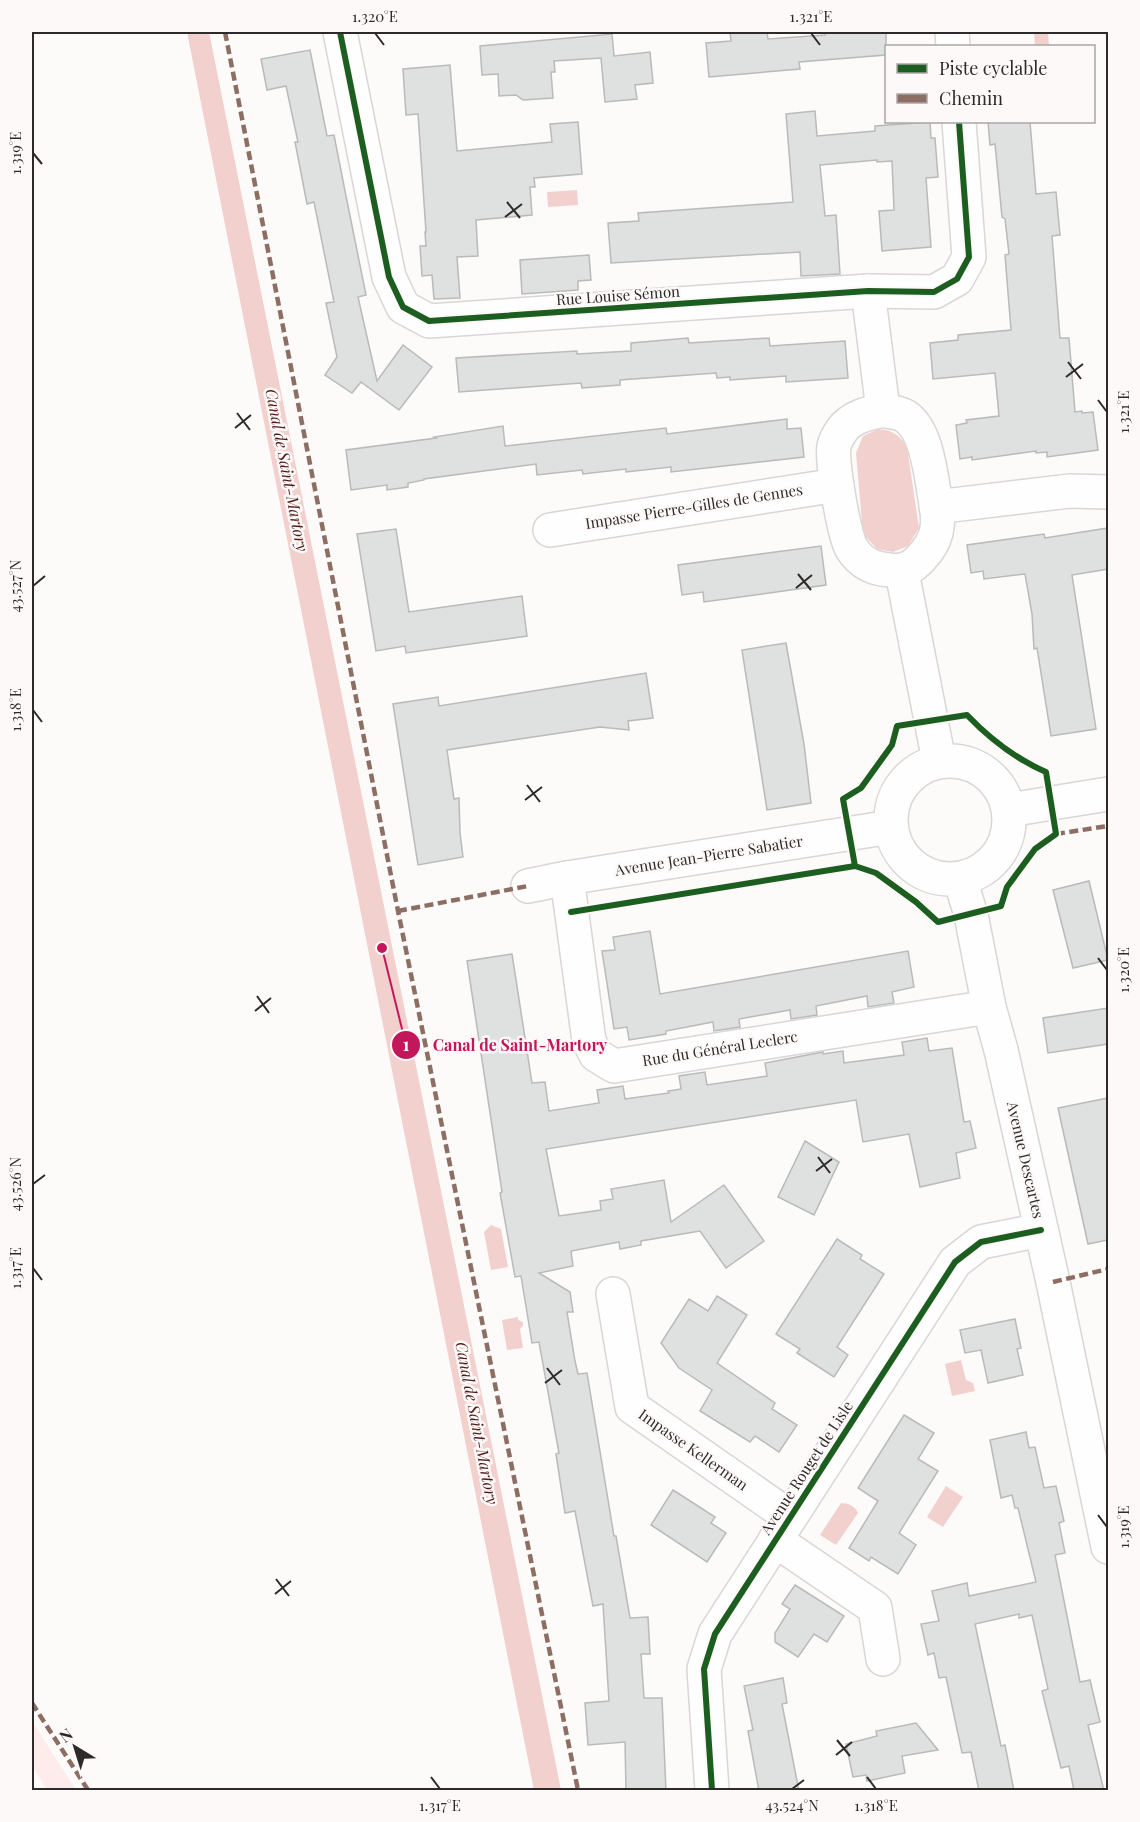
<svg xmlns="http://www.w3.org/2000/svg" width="1140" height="1822" font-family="'Playfair Display',serif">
  <rect width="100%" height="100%" fill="#fdfafa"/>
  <polygon fill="#fdeceb" points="32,1721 76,1790 47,1790 32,1766"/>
  <g fill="#f2d0cd">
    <polygon points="187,32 209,32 561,1790 534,1790"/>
    <polygon points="1034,32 1048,32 1049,46 1035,46"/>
    <polygon points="577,190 578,205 548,207 547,192"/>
    <path d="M878,429C893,430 899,435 907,447L919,528L908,546L893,552L877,549L866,537L862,523L856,453L863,436Z"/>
    <polygon points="491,1225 501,1229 508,1267 491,1270 484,1232"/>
    <polygon points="518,1317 518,1320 523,1322 523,1326 520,1329 523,1348 507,1350 502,1320"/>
    <polygon points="961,1360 966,1380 973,1383 975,1391 952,1396 945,1364"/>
    <polygon points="946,1486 963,1497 943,1527 927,1517"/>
    <path d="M841,1503C848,1503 855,1506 858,1513L836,1545L820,1535Z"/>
  </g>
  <g fill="#dfe0e0" stroke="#b9baba" stroke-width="1.5">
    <polygon points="730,32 767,32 768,39 825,35 825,32 886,32 886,55 799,62 800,69 709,77 706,43 731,41"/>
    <polygon points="612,34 614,56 650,52 653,83 635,85 637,99 605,102 601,58 554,61 555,72 551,72 553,98 523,100 516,95 499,96 498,74 482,75 480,46"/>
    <polygon points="310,50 327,136 334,135 346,196 366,295 358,297 377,381 403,345 432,367 399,410 361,382 352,393 325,375 337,357 326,303 334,302 314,202 307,204 295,142 298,142 286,86 267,90 261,59"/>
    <polygon points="450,65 457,151 552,142 550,124 578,122 582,174 534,178 535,187 530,187 532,215 476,220 478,256 457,257 460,298 434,299 432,275 422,276 420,246 426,246 425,232 426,232 418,114 406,115 403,69"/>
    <polygon points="815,111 817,136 875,131 875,126 930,122 931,138 935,138 938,177 926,178 931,247 882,251 879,211 894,210 892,161 877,162 877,160 820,165 825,216 836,215 840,274 801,276 800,252 611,263 608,223 639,221 638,213 793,202 786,114"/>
    <polygon points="988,122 1030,122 1036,194 1056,192 1060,235 1052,236 1060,338 1069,338 1075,412 1082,411 1082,413 1093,412 1098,450 1047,457 1047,452 1036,453 1036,451 972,460 972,457 960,459 956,425 967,423 966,420 999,416 995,373 933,379 930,343 958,340 958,335 1011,330 1005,255 1009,254 1005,219 1002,217 995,144 990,145"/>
    <polygon points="589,255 591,280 578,281 578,290 522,294 520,260"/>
    <polygon points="688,338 689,343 769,338 770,346 845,341 848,378 786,382 786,376 730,380 730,377 717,378 716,373 620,380 620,385 582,388 581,383 459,392 456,358 577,351 577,354 631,351 631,343"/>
    <polygon points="787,419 787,429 801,428 804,457 671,472 671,467 626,472 626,469 583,474 582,470 537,475 536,464 424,479 424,480 408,483 408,487 387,490 387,485 351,490 346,450 436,438 434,437 503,426 505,446 666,428 667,434"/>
    <polygon points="1108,528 1108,569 1072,575 1096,729 1051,736 1037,648 1034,649 1032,614 1025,574 984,579 983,571 971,573 967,545 1044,534 1045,538"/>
    <polygon points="396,529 409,612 522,596 527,636 406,653 405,646 376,651 357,534"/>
    <polygon points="821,546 826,585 704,602 703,592 682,595 678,565"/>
    <polygon points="786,643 804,744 811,803 767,810 742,650"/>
    <polygon points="646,673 653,718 628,721 629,730 600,727 447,750 454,799 459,798 460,833 463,857 418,865 393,704 438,697 439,706"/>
    <polygon points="1089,881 1108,960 1073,968 1053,890"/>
    <polygon points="650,931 660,994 908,951 914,987 892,992 894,1003 868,1007 867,996 816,1006 817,1015 791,1019 790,1010 739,1019 740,1027 714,1031 713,1022 666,1031 666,1034 629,1040 627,1027 614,1029 602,951 615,950 613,937"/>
    <polygon points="512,954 532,1083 545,1082 549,1111 599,1103 597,1090 623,1086 625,1099 669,1093 668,1091 681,1089 679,1076 705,1072 707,1085 767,1076 765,1063 823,1052 823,1054 843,1051 844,1063 904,1055 902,1042 927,1038 929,1051 952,1048 964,1122 970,1121 976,1148 956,1153 960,1178 920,1187 909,1134 863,1142 856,1100 546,1149 559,1216 601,1210 600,1201 613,1199 611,1189 664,1180 671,1222 724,1185 764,1241 726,1268 700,1231 641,1241 641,1245 620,1249 619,1242 571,1251 573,1266 539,1273 570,1292 573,1312 567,1312 575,1361 578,1374 587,1373 614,1536 616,1536 630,1618 648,1617 650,1654 641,1654 644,1698 662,1698 666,1791 626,1791 625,1742 588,1745 585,1703 609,1701 603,1604 593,1606 575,1511 565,1513 556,1454 559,1453 539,1342 532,1343 521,1276 515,1277 500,1193 502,1192 467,961"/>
    <polygon points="1108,1008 1108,1044 1048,1053 1043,1018"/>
    <polygon points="1108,1098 1108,1240 1088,1244 1058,1108"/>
    <polygon points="805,1141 839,1162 814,1215 778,1197"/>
    <polygon points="837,1239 862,1255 860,1259 884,1274 837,1347 848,1355 834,1377 797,1353 800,1349 776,1334"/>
    <polygon points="717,1296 747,1315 717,1363 775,1403 772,1409 797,1425 779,1452 755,1436 750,1442 700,1411 712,1390 679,1368 661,1343 689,1299 708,1311"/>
    <polygon points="1015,1319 1021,1348 1017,1349 1023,1375 988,1383 981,1350 965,1353 960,1330"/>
    <polygon points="904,1415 934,1433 918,1459 938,1471 899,1533 916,1545 898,1574 871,1557 869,1561 849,1548 878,1501 858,1488"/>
    <polygon points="1026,1432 1029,1448 1035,1447 1044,1488 1056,1486 1064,1521 1059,1523 1065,1553 1055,1555 1080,1682 1090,1680 1100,1722 1088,1725 1104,1791 1074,1791 1069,1766 1061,1768 1042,1691 1048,1689 1032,1615 1019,1618 1019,1614 975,1624 1001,1746 1005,1745 1014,1791 979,1791 971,1752 962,1753 946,1677 939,1678 934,1653 928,1655 921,1624 939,1621 932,1591 967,1583 969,1596 1036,1582 1018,1508 1015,1508 1012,1495 1001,1498 990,1440"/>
    <polygon points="673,1490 715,1517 711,1523 726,1533 707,1562 651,1525"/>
    <polygon points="795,1585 844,1616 827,1642 814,1634 798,1657 775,1642 775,1633 790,1609 782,1604"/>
    <polygon points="783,1678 787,1703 782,1704 799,1791 759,1791 748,1731 753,1730 744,1686"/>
    <polygon points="916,1723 938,1750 902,1756 905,1773 867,1781 866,1775 853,1777 846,1744 877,1736 876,1731"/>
  </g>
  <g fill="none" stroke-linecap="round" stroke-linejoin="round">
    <defs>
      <g id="minor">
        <polyline points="340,32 389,277 403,307 429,321 868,291 934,292 957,279 969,257 959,122"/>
        <polyline points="952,32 953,46"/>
        <polyline points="868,291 883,410"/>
        <path d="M883,410C889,412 899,412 905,416C928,431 931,478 936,504C940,526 937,541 921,558C912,568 903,572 890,570C873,569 861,563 852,549C844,537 831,459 834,446C835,441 840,433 842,430C851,417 869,413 883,410Z"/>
        <polyline points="936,507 1070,491 1108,492"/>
        <polyline points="550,530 837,485"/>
        <polyline points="902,572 939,761"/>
        <circle cx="950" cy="820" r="59"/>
        <polyline points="1009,810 1108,794"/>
        <polyline points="567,878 589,1041 596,1055 614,1066 989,1007"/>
        <polyline points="960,879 971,915 989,1007 1001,1050 1053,1282 1108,1547"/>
        <polyline points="528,886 567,878 891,827"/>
        <polyline points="613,1294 632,1407 790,1517"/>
        <polyline points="775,1540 875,1608 883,1659"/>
        <polyline points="712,1790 704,1669 715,1634 955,1262 981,1242 1041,1230"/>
      </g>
    </defs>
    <use href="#minor" stroke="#d9d6d5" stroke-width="36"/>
    <use href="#minor" stroke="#fffefe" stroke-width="33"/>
    <g stroke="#8d6e63" stroke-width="4.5" stroke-dasharray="9 4.5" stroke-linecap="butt">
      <polyline points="225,32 398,911 578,1790"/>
      <polyline points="1056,834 1108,826"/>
      <polyline points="398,911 528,886"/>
      <polyline points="1053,1282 1108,1269"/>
      <polyline points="32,1703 88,1790"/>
    </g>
    <defs>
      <g id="cycleway">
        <polyline points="340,32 389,277 403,307 429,321 868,291 934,292 957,279 969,257 959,122"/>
        <path d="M571,912L855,866L876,873L916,902L938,922L1001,906L1007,887L1035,849L1056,834L1046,772C1016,759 990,739 967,715L897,726L892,745L861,788L843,799L855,866"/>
        <polyline points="712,1790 704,1669 715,1634 955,1262 981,1242 1041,1230"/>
      </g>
    </defs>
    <use href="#cycleway" stroke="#fef9f9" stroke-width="10"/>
    <use href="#cycleway" stroke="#1b5e20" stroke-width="6"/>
  </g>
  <path fill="none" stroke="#2e2a29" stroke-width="2" d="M375,33L384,45M811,33L820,45M33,153L42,164M507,202L520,218M505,217L522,204M1068,362L1081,379M1066,377L1083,364M1098,400L1107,412M237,413L250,430M235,428L251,415M798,574L811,590M33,586L45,576M796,588L812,575M33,710L42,722M527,785L540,802M525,800L542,787M1098,958L1107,970M257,996L269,1013M255,1011L271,998M818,1157L830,1173M816,1171L832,1159M33,1184L45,1175M33,1268L42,1280M547,1368L560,1385M545,1383L562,1370M1098,1515L1107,1527M276,1579L289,1596M275,1594L291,1581M837,1740L850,1756M836,1755L852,1742M431,1777L440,1789M867,1777L876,1789M792,1789L804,1780"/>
  <g text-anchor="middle" stroke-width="5" stroke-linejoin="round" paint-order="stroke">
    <g font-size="15" fill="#2e2a29" stroke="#fef9f9">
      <text transform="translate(618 296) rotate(-4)" y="5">Rue Louise Sémon</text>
      <text transform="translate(694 507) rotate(-9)" y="5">Impasse Pierre-Gilles de Gennes</text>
      <text transform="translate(709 856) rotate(-9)" y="5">Avenue Jean-Pierre Sabatier</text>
      <text transform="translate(720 1049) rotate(-9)" y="5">Rue du Général Leclerc</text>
      <text transform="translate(1025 1160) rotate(77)" y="5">Avenue Descartes</text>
      <text transform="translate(693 1450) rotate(35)" y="5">Impasse Kellerman</text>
      <text transform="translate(807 1468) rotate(-57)" y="5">Avenue Rouget de Lisle</text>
    </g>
    <g font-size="16" font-style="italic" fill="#501817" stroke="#fef9f9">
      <text transform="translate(287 470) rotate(79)" y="6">Canal de Saint-Martory</text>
      <text transform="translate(477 1423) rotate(79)" y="6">Canal de Saint-Martory</text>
    </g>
  </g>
  <path fill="none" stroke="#c2185b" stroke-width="2" d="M382 948L406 1045"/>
  <g fill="#c2185b" stroke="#fef9f9" stroke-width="2">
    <circle cx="382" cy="948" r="6"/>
    <circle cx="406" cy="1045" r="15"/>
  </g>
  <g font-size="18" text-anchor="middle" font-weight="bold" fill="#fff">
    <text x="406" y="1051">1</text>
  </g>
  <g font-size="16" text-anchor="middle" font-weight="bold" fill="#c2185b" stroke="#fef9f9" stroke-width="5" stroke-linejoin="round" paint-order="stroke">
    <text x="520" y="1051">Canal de Saint-Martory</text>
  </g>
  <rect width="1140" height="1822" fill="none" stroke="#fef9f9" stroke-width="66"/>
  <rect x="885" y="45" width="210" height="78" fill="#fef9f9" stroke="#aba6a6" stroke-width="1.5"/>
  <rect x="897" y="64" width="30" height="9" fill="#1b5e20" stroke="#aba6a6" stroke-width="1.5"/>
  <text x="939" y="75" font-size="18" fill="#2e2a29">Piste cyclable</text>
  <rect x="897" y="94" width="30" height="9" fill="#8d6e63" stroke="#aba6a6" stroke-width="1.5"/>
  <text x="939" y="105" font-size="18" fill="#2e2a29">Chemin</text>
  <g transform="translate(75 1747) rotate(322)" stroke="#fef9f9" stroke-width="4.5" paint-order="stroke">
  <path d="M0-4.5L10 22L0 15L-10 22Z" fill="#2e2a29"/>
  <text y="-9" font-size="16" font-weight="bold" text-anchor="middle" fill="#2e2a29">N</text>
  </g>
  <rect x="33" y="33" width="1074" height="1756" fill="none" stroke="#2e2a29" stroke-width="2"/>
  <g font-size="15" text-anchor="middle" fill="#2e2a29">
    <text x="375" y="22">1.320°E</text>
    <text x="811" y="22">1.321°E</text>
    <text transform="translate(16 153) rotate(-90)" y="5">1.319°E</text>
    <text transform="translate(1124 412) rotate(-90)" y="5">1.321°E</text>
    <text transform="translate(16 586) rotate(-90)" y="5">43.527°N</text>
    <text transform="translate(16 710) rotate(-90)" y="5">1.318°E</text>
    <text transform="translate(1124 970) rotate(-90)" y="5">1.320°E</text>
    <text transform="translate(16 1184) rotate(-90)" y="5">43.526°N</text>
    <text transform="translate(16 1268) rotate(-90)" y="5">1.317°E</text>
    <text transform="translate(1124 1527) rotate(-90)" y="5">1.319°E</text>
    <text x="440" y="1811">1.317°E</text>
    <text x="792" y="1811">43.524°N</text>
    <text x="876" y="1811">1.318°E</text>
  </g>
</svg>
